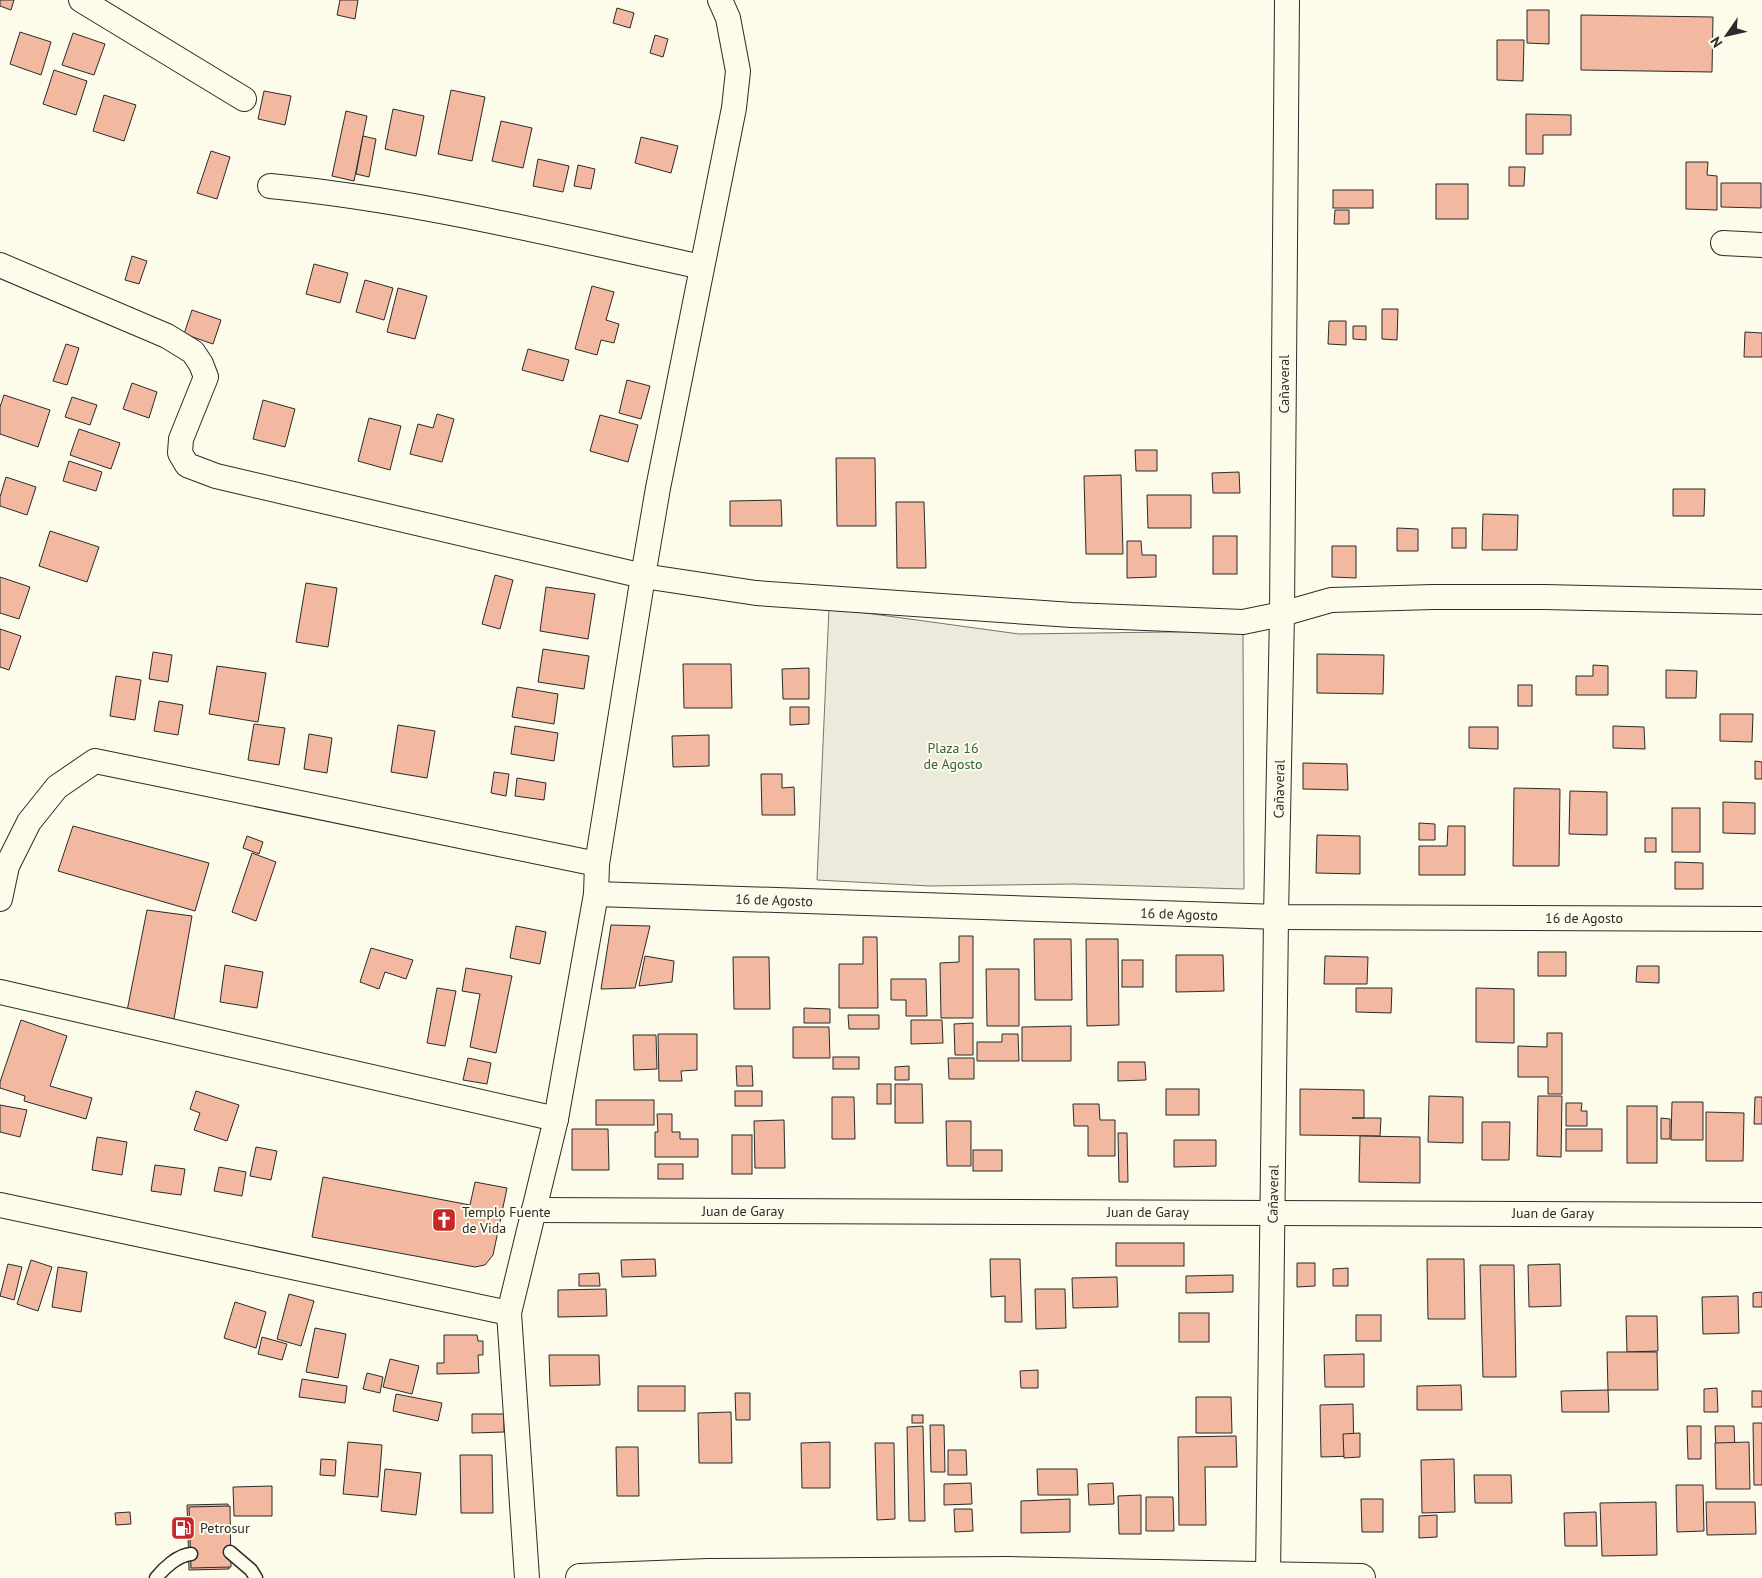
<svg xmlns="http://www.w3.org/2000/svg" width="1762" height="1578" font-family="'PT Sans',sans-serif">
  <rect width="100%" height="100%" fill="#fdfbea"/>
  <polygon fill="#ecebdb" stroke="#74746e" points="829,608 1019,634 1243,631 1244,889 1073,884 930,886 817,880"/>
  <g fill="#f2b8a0" stroke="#2b2b2b">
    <polygon points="0,0 14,0 11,10 0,6"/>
    <polygon points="340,0 358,0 355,19 337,15"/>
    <polygon points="617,8 634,13 630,28 613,23"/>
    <polygon points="1527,10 1549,10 1549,44 1527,43"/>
    <polygon points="1581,15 1713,17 1712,72 1581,70"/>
    <polygon points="20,32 51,42 41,75 10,64"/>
    <polygon points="73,33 105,44 94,75 62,65"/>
    <polygon points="655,35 668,39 663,57 650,53"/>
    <polygon points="1497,40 1524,40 1523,81 1497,80"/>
    <polygon points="54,70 87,81 76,115 43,104"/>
    <polygon points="451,90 485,97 472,161 438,154"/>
    <polygon points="264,91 291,96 285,125 258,119"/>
    <polygon points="104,95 136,105 124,141 93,131"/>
    <polygon points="393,109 424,116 416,156 385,149"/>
    <polygon points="346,111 367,116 354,181 332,176"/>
    <polygon points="1526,114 1571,115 1571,135 1543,135 1543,154 1526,154"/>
    <polygon points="501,121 532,128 523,168 492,161"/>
    <polygon points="363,136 376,139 369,177 356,174"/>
    <polygon points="641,137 678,146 671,173 635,163"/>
    <polygon points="211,151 230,157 217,199 197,193"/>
    <polygon points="538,159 569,166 563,192 533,186"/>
    <polygon points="1686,162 1708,162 1707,175 1717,176 1717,210 1686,209"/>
    <polygon points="578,165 595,169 591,189 574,186"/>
    <polygon points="1509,167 1525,167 1524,186 1509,186"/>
    <polygon points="1721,183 1761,183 1761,208 1721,207"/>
    <rect x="1436" y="184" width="32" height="35"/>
    <rect x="1333" y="190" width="40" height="18"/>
    <polygon points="1335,210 1349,210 1349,224 1334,224"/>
    <polygon points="132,256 147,261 139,284 125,280"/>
    <polygon points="314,264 348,273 340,303 306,294"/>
    <polygon points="365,280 393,288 384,320 356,312"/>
    <polygon points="592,286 614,292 606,320 619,324 614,343 601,340 597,355 575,349"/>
    <polygon points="398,288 427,296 415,339 387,332"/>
    <polygon points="1382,309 1398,309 1397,340 1382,339"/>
    <polygon points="192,310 221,320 213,344 184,334"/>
    <polygon points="1329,321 1346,321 1346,345 1328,344"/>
    <polygon points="1353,326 1366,326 1366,340 1353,339"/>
    <polygon points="1745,332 1762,333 1762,357 1744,357"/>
    <polygon points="66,344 79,348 67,385 53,381"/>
    <polygon points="528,349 569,360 563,381 522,370"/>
    <polygon points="627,380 650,386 641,419 619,413"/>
    <polygon points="132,383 157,392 149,418 123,409"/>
    <polygon points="4,395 50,410 38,447 0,434 0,407"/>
    <polygon points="72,397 97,405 90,425 65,417"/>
    <polygon points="263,400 295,409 285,447 253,439"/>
    <polygon points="437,414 454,419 442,462 410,454 418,424 433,428"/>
    <polygon points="600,415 638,425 628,462 590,451"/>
    <polygon points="369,418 401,426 390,470 358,461"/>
    <polygon points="79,429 120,443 111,469 70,455"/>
    <polygon points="1135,450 1157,450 1157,471 1136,471"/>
    <polygon points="836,458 875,458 876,526 837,526"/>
    <polygon points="69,461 102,472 96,491 63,481"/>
    <polygon points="1239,472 1240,493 1213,493 1212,473"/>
    <polygon points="1121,475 1123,554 1086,554 1084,476"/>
    <polygon points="6,477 36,487 27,515 0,506 0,497"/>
    <polygon points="1673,489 1705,489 1704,516 1673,516"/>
    <polygon points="1147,495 1191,495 1191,528 1148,528"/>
    <polygon points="781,500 782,526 730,526 730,501"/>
    <polygon points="896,502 924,502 926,568 897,568"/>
    <polygon points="1483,514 1518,515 1517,550 1482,550"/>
    <polygon points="1397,528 1418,529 1418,551 1397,551"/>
    <rect x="1452" y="528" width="14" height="20"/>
    <polygon points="50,531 99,547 87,582 39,566"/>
    <rect x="1213" y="536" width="24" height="38"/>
    <polygon points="1127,541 1141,541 1142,555 1156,555 1156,577 1127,578"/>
    <polygon points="1332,546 1356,546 1356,578 1332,577"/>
    <polygon points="495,575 513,580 500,629 482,624"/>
    <polygon points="0,577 30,587 19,619 0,613"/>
    <polygon points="306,583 337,588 328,647 296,642"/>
    <polygon points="546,587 595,594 588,639 540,631"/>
    <polygon points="0,629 21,636 9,670 0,667"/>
    <polygon points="543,649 589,656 584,689 538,682"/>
    <polygon points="153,652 172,655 168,682 149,679"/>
    <polygon points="1317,654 1384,655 1383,694 1317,693"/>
    <polygon points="683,664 731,664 732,708 684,708"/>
    <polygon points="1593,665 1608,666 1608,695 1576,695 1576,676 1593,676"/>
    <polygon points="217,666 266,673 258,722 209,714"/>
    <polygon points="809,668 809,699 783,699 782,669"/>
    <polygon points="1666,670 1697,671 1696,698 1666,698"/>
    <polygon points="116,676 141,680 135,720 110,716"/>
    <rect x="1518" y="685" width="14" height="21"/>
    <polygon points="517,687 558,694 554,724 512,717"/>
    <polygon points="159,701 183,705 178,735 154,731"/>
    <polygon points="790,707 809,707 809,724 790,725"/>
    <polygon points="1720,714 1753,714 1752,742 1720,741"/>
    <polygon points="254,724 285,728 279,765 248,760"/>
    <polygon points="398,725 435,731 427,778 391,772"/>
    <polygon points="515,726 558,733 554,761 511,754"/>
    <polygon points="1613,726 1644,727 1645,749 1613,748"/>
    <polygon points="1469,727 1498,727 1498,749 1469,748"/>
    <polygon points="309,734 332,738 327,773 304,769"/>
    <polygon points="709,735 709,766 673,767 672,736"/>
    <polygon points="1755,761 1762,762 1762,779 1755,779"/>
    <polygon points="1303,763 1347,764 1348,790 1303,789"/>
    <polygon points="494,772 509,774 506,796 491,793"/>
    <polygon points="761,774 782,774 782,788 794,787 795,815 762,815"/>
    <polygon points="517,778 546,783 544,800 515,796"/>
    <polygon points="1514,788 1560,789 1559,866 1513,866"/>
    <polygon points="1570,791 1607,792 1607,835 1569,834"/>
    <polygon points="1723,802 1755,803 1755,834 1723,833"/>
    <rect x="1672" y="808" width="28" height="44"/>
    <polygon points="1419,823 1435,824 1435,840 1419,840"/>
    <polygon points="73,826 209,863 195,911 58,871"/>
    <polygon points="1448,826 1465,826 1465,875 1419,875 1419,846 1447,846"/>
    <polygon points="1317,835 1360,836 1360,874 1316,873"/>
    <polygon points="247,836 263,842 259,854 243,848"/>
    <rect x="1645" y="838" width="11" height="14"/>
    <polygon points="252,853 276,862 256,921 232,912"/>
    <polygon points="1675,862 1703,863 1703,889 1675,889"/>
    <polygon points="147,910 192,916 174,1019 127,1011"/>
    <polygon points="611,925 650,926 635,988 601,989"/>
    <polygon points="516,926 546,932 540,964 510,958"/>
    <polygon points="959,936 973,936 973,1018 941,1018 940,963 959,962"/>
    <polygon points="863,937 877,937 878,1008 839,1008 839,964 863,964"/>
    <polygon points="1034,939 1071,939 1072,1000 1035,1000"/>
    <polygon points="1086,939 1118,939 1119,1025 1087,1026"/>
    <polygon points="371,948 413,960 406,979 385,972 379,989 360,982"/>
    <rect x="1538" y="952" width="28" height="24"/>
    <polygon points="1176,955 1223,955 1224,991 1176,992"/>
    <polygon points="645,956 674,961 672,982 639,986"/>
    <polygon points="1325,956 1368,957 1367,984 1324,984"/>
    <polygon points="733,957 769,957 770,1009 734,1009"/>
    <rect x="1122" y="960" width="21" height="27"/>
    <polygon points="225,965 263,972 257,1008 220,1002"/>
    <polygon points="1637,966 1659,966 1659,983 1636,982"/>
    <polygon points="466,968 512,976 496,1053 470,1047 480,994 462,991"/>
    <polygon points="986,969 1019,969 1019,1026 987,1026"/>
    <polygon points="891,979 926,979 927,1016 906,1016 906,1000 891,1000"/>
    <polygon points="437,988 456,991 445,1046 427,1043"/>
    <polygon points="1356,988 1392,988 1391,1013 1356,1012"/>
    <polygon points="1476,988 1514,989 1514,1043 1476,1042"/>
    <polygon points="804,1008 830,1009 830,1023 804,1023"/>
    <polygon points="848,1015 879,1015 879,1029 849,1029"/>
    <polygon points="21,1020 67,1036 50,1086 92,1098 86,1119 24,1101 25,1096 0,1088 0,1082"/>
    <polygon points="911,1020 942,1020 943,1043 911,1044"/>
    <polygon points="973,1023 973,1055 955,1055 954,1024"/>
    <polygon points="1071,1026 1071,1061 1022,1061 1022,1027"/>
    <polygon points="793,1027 829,1027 830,1058 793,1058"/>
    <polygon points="1547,1033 1562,1033 1562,1094 1548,1094 1548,1077 1518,1077 1518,1046 1547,1047"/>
    <polygon points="658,1034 697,1034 697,1070 681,1071 682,1081 659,1081"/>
    <polygon points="1002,1034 1018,1034 1019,1061 977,1061 977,1042 1002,1042"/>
    <polygon points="633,1035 656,1035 657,1069 634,1070"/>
    <rect x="833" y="1057" width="26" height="12"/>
    <polygon points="468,1058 491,1063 487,1084 463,1080"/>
    <polygon points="948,1058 974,1058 974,1079 949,1079"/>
    <polygon points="1118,1062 1145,1062 1146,1080 1118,1081"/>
    <polygon points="736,1066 752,1066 753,1086 737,1086"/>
    <polygon points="909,1066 909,1080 895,1080 895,1067"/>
    <rect x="877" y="1084" width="14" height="20"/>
    <polygon points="895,1084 922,1084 923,1123 895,1123"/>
    <rect x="1166" y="1089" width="33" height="26"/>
    <polygon points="1300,1089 1364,1090 1364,1118 1352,1118 1381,1118 1380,1136 1300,1135"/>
    <polygon points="196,1091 239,1105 227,1141 194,1130 200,1113 190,1109"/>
    <rect x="735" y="1091" width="27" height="15"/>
    <polygon points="1429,1096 1463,1097 1463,1143 1428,1142"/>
    <polygon points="1538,1096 1562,1096 1561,1157 1537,1156"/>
    <polygon points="832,1097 854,1097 855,1139 832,1139"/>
    <polygon points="1755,1097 1762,1097 1762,1124 1754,1124"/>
    <rect x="596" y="1100" width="58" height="25"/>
    <polygon points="1672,1102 1703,1102 1703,1140 1671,1140"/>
    <polygon points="1566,1103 1582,1103 1581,1111 1587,1111 1587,1126 1566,1126"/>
    <polygon points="1073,1104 1099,1104 1100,1120 1115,1120 1115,1156 1088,1156 1088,1126 1074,1126"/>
    <polygon points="0,1105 27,1110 20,1137 0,1132"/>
    <rect x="1627" y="1106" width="30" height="57"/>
    <polygon points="1706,1112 1744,1113 1743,1161 1706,1161"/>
    <polygon points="657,1114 672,1114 672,1132 680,1132 680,1139 698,1139 698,1157 655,1157 655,1132 658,1132"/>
    <polygon points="1661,1118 1670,1119 1670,1139 1661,1139"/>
    <polygon points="784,1120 785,1168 755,1168 754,1121"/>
    <polygon points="946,1121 971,1121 971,1166 947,1166"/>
    <polygon points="1482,1122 1510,1122 1509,1160 1482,1160"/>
    <polygon points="572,1129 608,1129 609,1170 572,1170"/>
    <rect x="1566" y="1129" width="36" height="22"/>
    <polygon points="1118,1133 1127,1133 1128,1182 1119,1182"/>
    <rect x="732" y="1135" width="20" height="39"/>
    <polygon points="1360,1136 1420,1137 1420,1183 1359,1182"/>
    <polygon points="97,1137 127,1142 122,1175 92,1170"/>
    <polygon points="1174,1140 1216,1140 1216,1166 1174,1167"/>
    <polygon points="256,1147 277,1151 271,1180 250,1176"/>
    <rect x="973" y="1150" width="29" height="21"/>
    <rect x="658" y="1164" width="25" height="15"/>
    <polygon points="155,1165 185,1169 181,1195 151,1191"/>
    <polygon points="219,1167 246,1172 242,1196 214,1191"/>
    <polygon points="323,1177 470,1205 475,1182 507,1188 493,1255 485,1265 475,1267 312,1237"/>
    <rect x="1116" y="1243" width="68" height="23"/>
    <polygon points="655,1259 656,1276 622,1277 621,1260"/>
    <polygon points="990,1259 1020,1259 1022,1322 1005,1322 1005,1296 991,1297"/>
    <polygon points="1427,1259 1464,1259 1465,1319 1428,1319"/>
    <polygon points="31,1260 52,1267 38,1311 17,1304"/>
    <polygon points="1297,1263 1315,1263 1315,1286 1297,1287"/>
    <polygon points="8,1264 22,1267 14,1300 0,1296"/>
    <polygon points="1560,1264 1561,1306 1529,1307 1528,1265"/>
    <polygon points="1480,1265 1514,1265 1516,1377 1483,1377"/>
    <polygon points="58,1267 87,1272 81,1312 52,1307"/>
    <polygon points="1348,1268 1348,1286 1333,1286 1333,1269"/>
    <polygon points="599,1273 600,1286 579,1286 579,1274"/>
    <polygon points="1233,1275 1233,1292 1186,1293 1186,1276"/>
    <polygon points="1117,1277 1118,1307 1073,1308 1072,1278"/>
    <polygon points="606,1289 607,1316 558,1317 558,1290"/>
    <polygon points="1035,1289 1065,1289 1066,1328 1036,1329"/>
    <polygon points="1762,1292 1762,1307 1753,1307 1753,1293"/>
    <polygon points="289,1294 314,1301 301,1346 277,1339"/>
    <polygon points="1738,1296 1739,1333 1703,1334 1702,1297"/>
    <polygon points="235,1302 266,1312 256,1348 224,1338"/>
    <rect x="1179" y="1313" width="30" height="29"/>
    <rect x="1356" y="1315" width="25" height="26"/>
    <polygon points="1626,1316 1657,1316 1658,1351 1627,1352"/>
    <polygon points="315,1328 346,1334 338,1378 306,1372"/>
    <polygon points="444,1335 477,1335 478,1341 483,1341 483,1355 478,1355 479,1373 437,1374 437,1363 444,1363"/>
    <polygon points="262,1337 287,1344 282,1360 258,1354"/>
    <polygon points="1607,1352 1657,1352 1658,1390 1608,1390"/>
    <polygon points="1364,1354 1364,1387 1325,1387 1324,1355"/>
    <polygon points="549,1355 599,1355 600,1385 550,1386"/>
    <polygon points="390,1359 419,1366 412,1394 383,1387"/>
    <polygon points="1038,1370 1038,1388 1021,1388 1020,1371"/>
    <polygon points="367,1373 383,1377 380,1393 363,1389"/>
    <polygon points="302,1379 347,1386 345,1403 299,1397"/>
    <polygon points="1461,1385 1462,1410 1417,1410 1417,1386"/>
    <rect x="638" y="1386" width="47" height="25"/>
    <polygon points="1717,1388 1718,1412 1704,1412 1704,1389"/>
    <polygon points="1608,1390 1609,1412 1562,1412 1561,1391"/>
    <rect x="1752" y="1391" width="10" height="16"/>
    <polygon points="735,1393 750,1393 750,1420 736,1420"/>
    <polygon points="396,1394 442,1403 438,1421 393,1411"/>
    <polygon points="1196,1397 1231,1397 1232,1433 1196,1433"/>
    <polygon points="1353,1404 1354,1456 1321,1457 1320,1405"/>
    <polygon points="731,1412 732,1463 699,1463 698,1413"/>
    <polygon points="472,1414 504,1414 504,1432 472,1433"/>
    <rect x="912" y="1415" width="11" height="8"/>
    <polygon points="1753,1423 1762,1423 1762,1485 1754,1485"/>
    <polygon points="930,1425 944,1425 945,1472 931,1472"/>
    <polygon points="923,1426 925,1521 909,1521 907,1427"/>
    <polygon points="1687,1426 1701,1426 1701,1459 1688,1459"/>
    <polygon points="1715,1426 1734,1426 1735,1450 1716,1450"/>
    <polygon points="1360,1433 1360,1457 1344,1458 1343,1434"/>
    <polygon points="1236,1436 1237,1467 1205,1467 1206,1525 1179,1525 1178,1437"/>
    <polygon points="348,1442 382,1445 378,1497 343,1494"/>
    <polygon points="830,1442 830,1488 802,1488 801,1443"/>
    <polygon points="1749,1442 1750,1489 1716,1489 1715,1443"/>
    <polygon points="875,1443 894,1443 895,1519 877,1520"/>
    <polygon points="616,1447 638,1447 639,1496 617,1496"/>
    <polygon points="948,1450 966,1450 967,1475 948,1475"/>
    <polygon points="460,1455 492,1455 493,1513 461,1513"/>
    <polygon points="321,1459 336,1460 335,1476 320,1475"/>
    <polygon points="1454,1459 1455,1512 1422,1513 1421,1460"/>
    <polygon points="385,1469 421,1473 416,1515 381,1511"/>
    <polygon points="1037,1469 1077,1469 1078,1495 1038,1495"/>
    <polygon points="1474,1475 1511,1475 1512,1503 1475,1503"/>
    <polygon points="971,1483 972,1504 944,1505 944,1484"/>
    <polygon points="1113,1483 1114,1504 1089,1505 1088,1484"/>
    <polygon points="1676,1485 1703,1485 1704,1531 1677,1532"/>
    <polygon points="272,1486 272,1516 234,1516 233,1487"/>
    <polygon points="1141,1495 1141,1534 1119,1534 1118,1496"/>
    <polygon points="1146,1497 1173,1497 1174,1531 1146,1531"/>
    <polygon points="1070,1499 1070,1532 1021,1533 1021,1501"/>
    <polygon points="1361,1499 1383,1499 1383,1532 1362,1532"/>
    <polygon points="1656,1502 1657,1555 1602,1556 1600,1503"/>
    <polygon points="1706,1502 1755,1502 1756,1534 1707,1535"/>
    <polygon points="228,1504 229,1569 189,1570 187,1505"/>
    <polygon points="230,1506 231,1567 191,1568 189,1507"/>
    <polygon points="954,1509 972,1509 973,1531 955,1532"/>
    <polygon points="130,1512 131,1524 116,1525 115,1513"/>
    <polygon points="1596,1512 1597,1546 1565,1546 1564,1513"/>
    <polygon points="1437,1515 1437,1537 1419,1538 1419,1516"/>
  </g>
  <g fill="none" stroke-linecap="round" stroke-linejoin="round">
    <defs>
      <g id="lane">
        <polyline points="230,1552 251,1570 256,1578"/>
        <path d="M156,1578C164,1568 178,1555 191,1554"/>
      </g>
      <g id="street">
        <polyline points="81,0 244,99"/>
        <path d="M270,186C416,200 559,236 702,267"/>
        <polyline points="1723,243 1762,245"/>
        <polyline points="0,265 167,336 193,352 201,364 206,377 181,439 180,453 187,465 216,476 643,576 756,593 1072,615 1243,622 1282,614 1331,600 1433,597 1544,597 1762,602"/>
        <polyline points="596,894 1276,917 1762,919"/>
        <polyline points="0,899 7,866 29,822 57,787 95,761 597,864"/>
        <polyline points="0,992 556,1119"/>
        <polyline points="0,1205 509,1313"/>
        <polyline points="534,1210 1762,1215"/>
        <polyline points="527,1578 509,1313 556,1119 596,894 597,864 643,576 658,488 734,108 738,71 728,18 720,0"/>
        <polyline points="1268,1578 1276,917 1282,614 1287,0"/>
      </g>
      <polyline id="primary" points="580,1578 708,1573 1008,1571 1361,1578"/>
    </defs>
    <use href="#lane" stroke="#2b2b2b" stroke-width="15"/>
    <use href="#street" stroke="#2b2b2b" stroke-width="26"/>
    <use href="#primary" stroke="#2b2b2b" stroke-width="30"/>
    <use href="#lane" stroke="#fdfbea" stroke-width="12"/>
    <use href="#street" stroke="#fdfbea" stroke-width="24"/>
    <use href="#primary" stroke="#fdfbea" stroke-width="28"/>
  </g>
  <defs>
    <symbol id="church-square" viewBox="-11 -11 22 22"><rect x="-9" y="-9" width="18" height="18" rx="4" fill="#c62828" stroke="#fdfbea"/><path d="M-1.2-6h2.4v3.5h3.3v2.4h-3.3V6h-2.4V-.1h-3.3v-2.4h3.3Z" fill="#fff"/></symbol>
    <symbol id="fuel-square" viewBox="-11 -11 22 22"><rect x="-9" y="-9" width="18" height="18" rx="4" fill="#c62828" stroke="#fdfbea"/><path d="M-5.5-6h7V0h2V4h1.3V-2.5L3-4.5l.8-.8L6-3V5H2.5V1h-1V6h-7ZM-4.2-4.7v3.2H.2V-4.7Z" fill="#fff"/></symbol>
  </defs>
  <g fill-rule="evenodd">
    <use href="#church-square" x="430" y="1206" width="28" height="28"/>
    <use href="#fuel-square" x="169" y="1514" width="28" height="28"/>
  </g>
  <g text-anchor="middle" stroke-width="4" stroke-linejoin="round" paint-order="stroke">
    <g font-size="14" fill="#2b2b2b" stroke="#fdfbea">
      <text transform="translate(1284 384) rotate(-90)" y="5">Cañaveral</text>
      <text transform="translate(1279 789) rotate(-89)" y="5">Cañaveral</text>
      <text transform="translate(774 900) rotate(2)" y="5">16 de Agosto</text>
      <text transform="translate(1179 914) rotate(2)" y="5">16 de Agosto</text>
      <text x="1584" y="923">16 de Agosto</text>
      <text transform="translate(1273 1194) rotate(-89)" y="5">Cañaveral</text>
      <text x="743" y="1216">Juan de Garay</text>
      <text x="1148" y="1217">Juan de Garay</text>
      <text x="1553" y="1218">Juan de Garay</text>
    </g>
    <g font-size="14" fill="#34623c" stroke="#fdfbea">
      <text x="953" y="753">Plaza 16<tspan x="953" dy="16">de Agosto</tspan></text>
    </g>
    <g font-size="14" fill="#2b2b2b" stroke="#fdfbea" text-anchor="start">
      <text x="462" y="1217">Templo Fuente<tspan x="462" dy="16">de Vida</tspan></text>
      <text x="200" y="1533">Petrosur</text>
    </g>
  </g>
  <g transform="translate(1727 35) rotate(236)" stroke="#fdfbea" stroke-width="4" paint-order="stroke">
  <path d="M0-4L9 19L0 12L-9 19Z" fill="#2b2b2b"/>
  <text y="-8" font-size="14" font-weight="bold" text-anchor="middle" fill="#2b2b2b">N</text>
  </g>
</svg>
